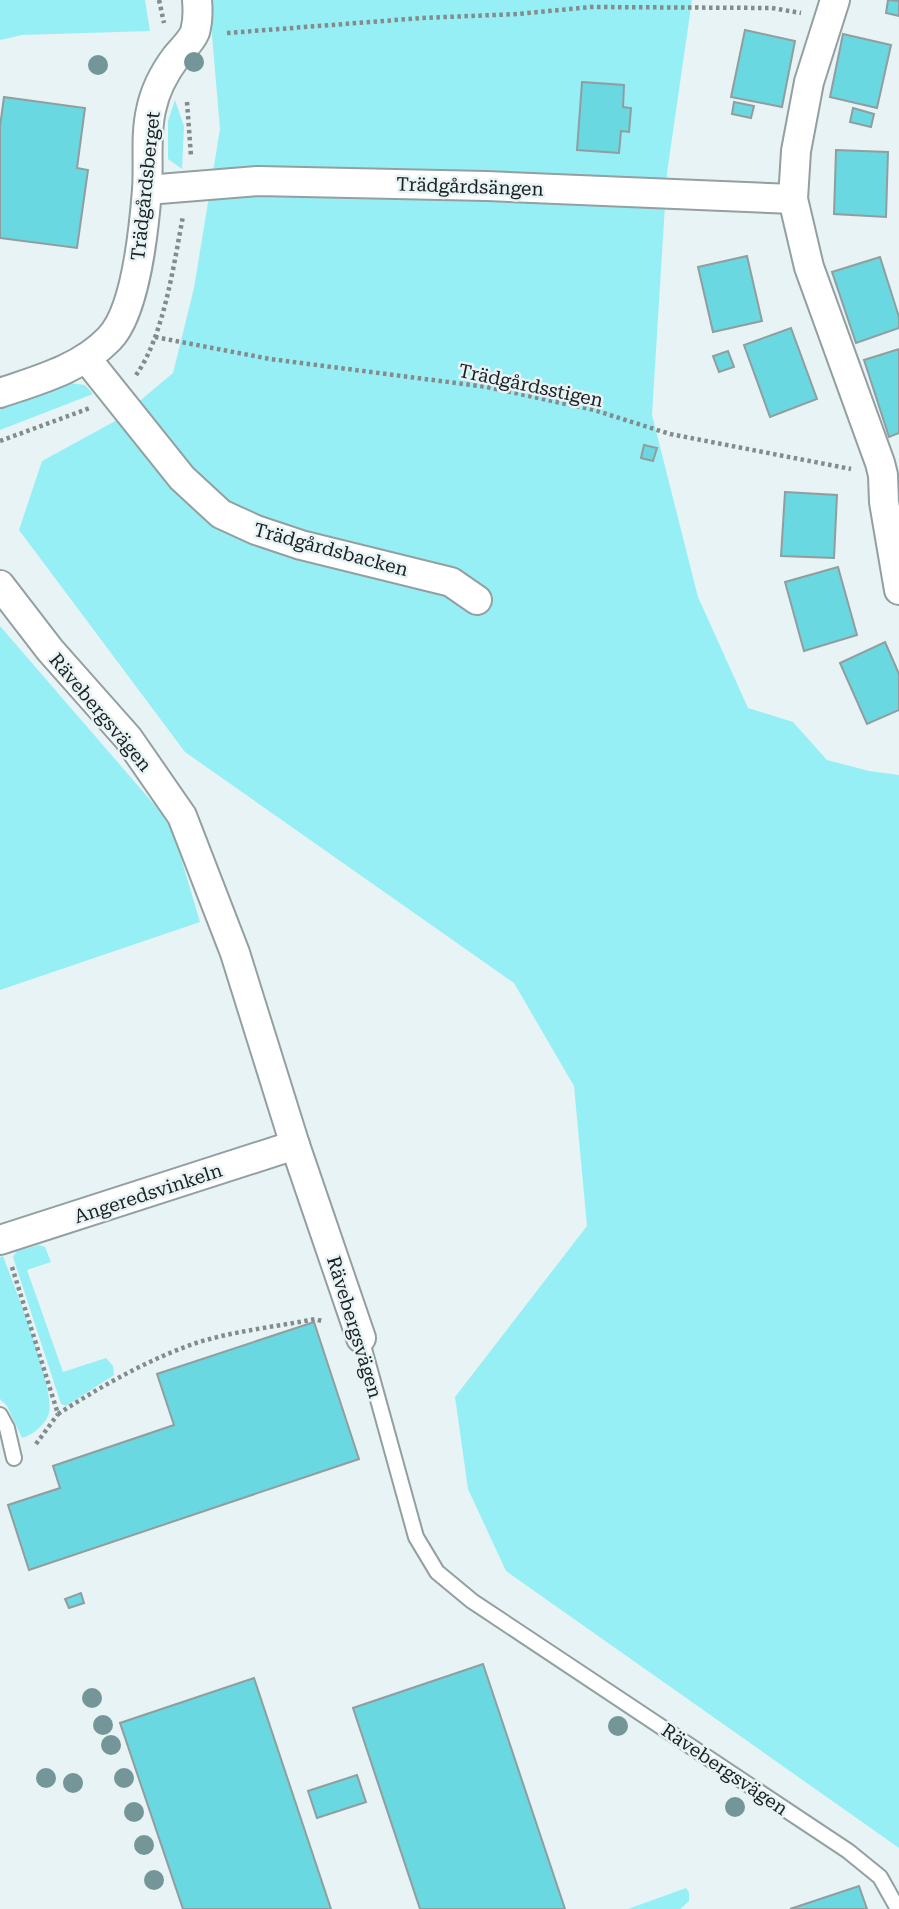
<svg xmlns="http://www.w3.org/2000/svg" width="899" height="1909" font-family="'Roboto Serif',serif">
  <rect width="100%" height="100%" fill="#e7f3f4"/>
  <g fill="#97eff6">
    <polygon points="0,0 145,0 150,31 22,35 0,40"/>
    <polygon points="209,0 692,0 667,173 652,415 698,597 748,708 793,722 827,760 869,771 899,775 899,1848 506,1571 468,1489 455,1397 587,1226 574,1086 514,983 185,752 19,530 42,461 117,420 173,373 194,288 220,129"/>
    <polygon points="175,100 184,126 182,169 168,159 168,121"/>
    <polygon points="69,383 85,385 93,394 0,430 0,408"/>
    <polygon points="0,626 171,824 200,922 0,990"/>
    <polygon points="39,1245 45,1247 51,1262 27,1270 63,1372 106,1358 113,1366 114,1375 66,1406 61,1404 13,1257 17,1251"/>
    <path d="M3,1256C14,1286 55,1387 49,1413C46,1424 33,1435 22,1438L7,1406L0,1399V1257Z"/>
    <polygon points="686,1888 689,1892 689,1901 680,1909 628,1909"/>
  </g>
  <g fill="#6ad8e0" stroke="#919d9e" stroke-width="2">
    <polygon points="888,0 899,1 899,16 886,13"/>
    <polygon points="745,30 795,41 782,107 731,97"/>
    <polygon points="843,34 891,45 877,108 830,97"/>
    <polygon points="582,82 624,85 623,107 631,108 629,132 621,131 619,153 577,150"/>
    <polygon points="4,97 85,108 77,168 88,170 77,248 0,238 0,126"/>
    <polygon points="734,102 754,106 751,118 732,114"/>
    <polygon points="853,108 874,114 871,127 850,122"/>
    <polygon points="836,150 888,152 886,217 834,214"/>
    <polygon points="747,256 762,321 713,332 698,267"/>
    <polygon points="880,257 899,317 899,328 856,343 832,272"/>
    <polygon points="791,328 817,399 770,417 744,345"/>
    <polygon points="899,349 899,433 889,437 864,360"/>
    <polygon points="728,351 734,367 719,372 713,356"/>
    <polygon points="644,445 657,448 653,461 641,458"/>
    <polygon points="785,492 837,495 834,558 781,556"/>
    <polygon points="838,567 857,635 804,651 785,582"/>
    <polygon points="885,642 899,674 899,710 867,724 840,663"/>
    <polygon points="314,1322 359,1459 29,1570 8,1505 60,1488 53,1466 174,1425 157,1374"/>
    <polygon points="81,1593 84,1603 69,1608 65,1599"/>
    <polygon points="483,1664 565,1909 420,1909 353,1708"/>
    <polygon points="254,1678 331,1909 183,1909 120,1723"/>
    <polygon points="357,1775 366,1802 317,1818 308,1791"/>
    <polygon points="859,1886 867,1909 790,1909"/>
  </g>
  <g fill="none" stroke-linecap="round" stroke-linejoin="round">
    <defs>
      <g id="service">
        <polyline points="361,1338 416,1537 437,1572 472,1601 848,1851 880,1877 898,1909"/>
        <polyline points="0,1415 7,1428 14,1458"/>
      </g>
      <g id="minor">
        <polyline points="835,0 809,82 796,151 793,199 809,267 880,463 883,475 884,502 899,590"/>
        <polyline points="147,190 258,181 487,186 793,199"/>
        <polyline points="86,358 182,478 221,514 256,530 301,545 451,582 477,600"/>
        <path d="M0,393C38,380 80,369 109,339C136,312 144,228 147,190C149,164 145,136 151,110C155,90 164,73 176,57C182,50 192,40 195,32C198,21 198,11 197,0"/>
        <polyline points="0,585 50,650 128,738 182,816 235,953 295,1145 361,1338"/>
        <polyline points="0,1240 295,1145"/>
      </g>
    </defs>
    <use href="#service" stroke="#939fa0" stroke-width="18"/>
    <use href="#minor" stroke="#939fa0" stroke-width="32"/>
    <g stroke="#838b8c" stroke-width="4.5" stroke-dasharray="3.5 3.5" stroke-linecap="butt">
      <polyline points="159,0 164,23"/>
      <polyline points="227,33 422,18 518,14 591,7 772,8 801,13"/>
      <polyline points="187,102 191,156"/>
      <polyline points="155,337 270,359 487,387 594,410 670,434 851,469"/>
      <path d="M136,375C164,336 174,263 183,216"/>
      <polyline points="0,441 90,408"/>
      <path d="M12,1267L58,1414C100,1387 145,1361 193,1344C232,1331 275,1327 315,1319L322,1321"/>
      <polyline points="36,1444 58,1414"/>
    </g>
    <use href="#service" stroke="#fff" stroke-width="14"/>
    <use href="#minor" stroke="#fff" stroke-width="28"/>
  </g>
  <g fill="#759698">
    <circle cx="194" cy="62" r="10"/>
    <circle cx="98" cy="65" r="10"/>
    <circle cx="92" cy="1698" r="10"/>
    <circle cx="103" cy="1725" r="10"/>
    <circle cx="618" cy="1726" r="10"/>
    <circle cx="111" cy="1745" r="10"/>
    <circle cx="46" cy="1778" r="10"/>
    <circle cx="124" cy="1778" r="10"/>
    <circle cx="73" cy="1783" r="10"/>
    <circle cx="735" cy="1807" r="10"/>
    <circle cx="134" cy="1812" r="10"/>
    <circle cx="144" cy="1845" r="10"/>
    <circle cx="154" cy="1880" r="10"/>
  </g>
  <g text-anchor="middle" stroke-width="5" stroke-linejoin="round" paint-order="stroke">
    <g font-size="19" fill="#1c2021" stroke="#e7f3f4">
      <text transform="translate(145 186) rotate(-84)" y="7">Trädgårdsberget</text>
      <text transform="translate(470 186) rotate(2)" y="7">Trädgårdsängen</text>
      <text transform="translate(531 385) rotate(12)" y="7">Trädgårdsstigen</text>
      <text transform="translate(331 549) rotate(15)" y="7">Trädgårdsbacken</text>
      <text transform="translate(101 712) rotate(50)" y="7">Rävebergsvägen</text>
      <text transform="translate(148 1193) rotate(-18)" y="7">Angeredsvinkeln</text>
      <text transform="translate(355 1327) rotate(73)" y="7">Rävebergsvägen</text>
      <text transform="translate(725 1769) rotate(34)" y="7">Rävebergsvägen</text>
    </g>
  </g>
</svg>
